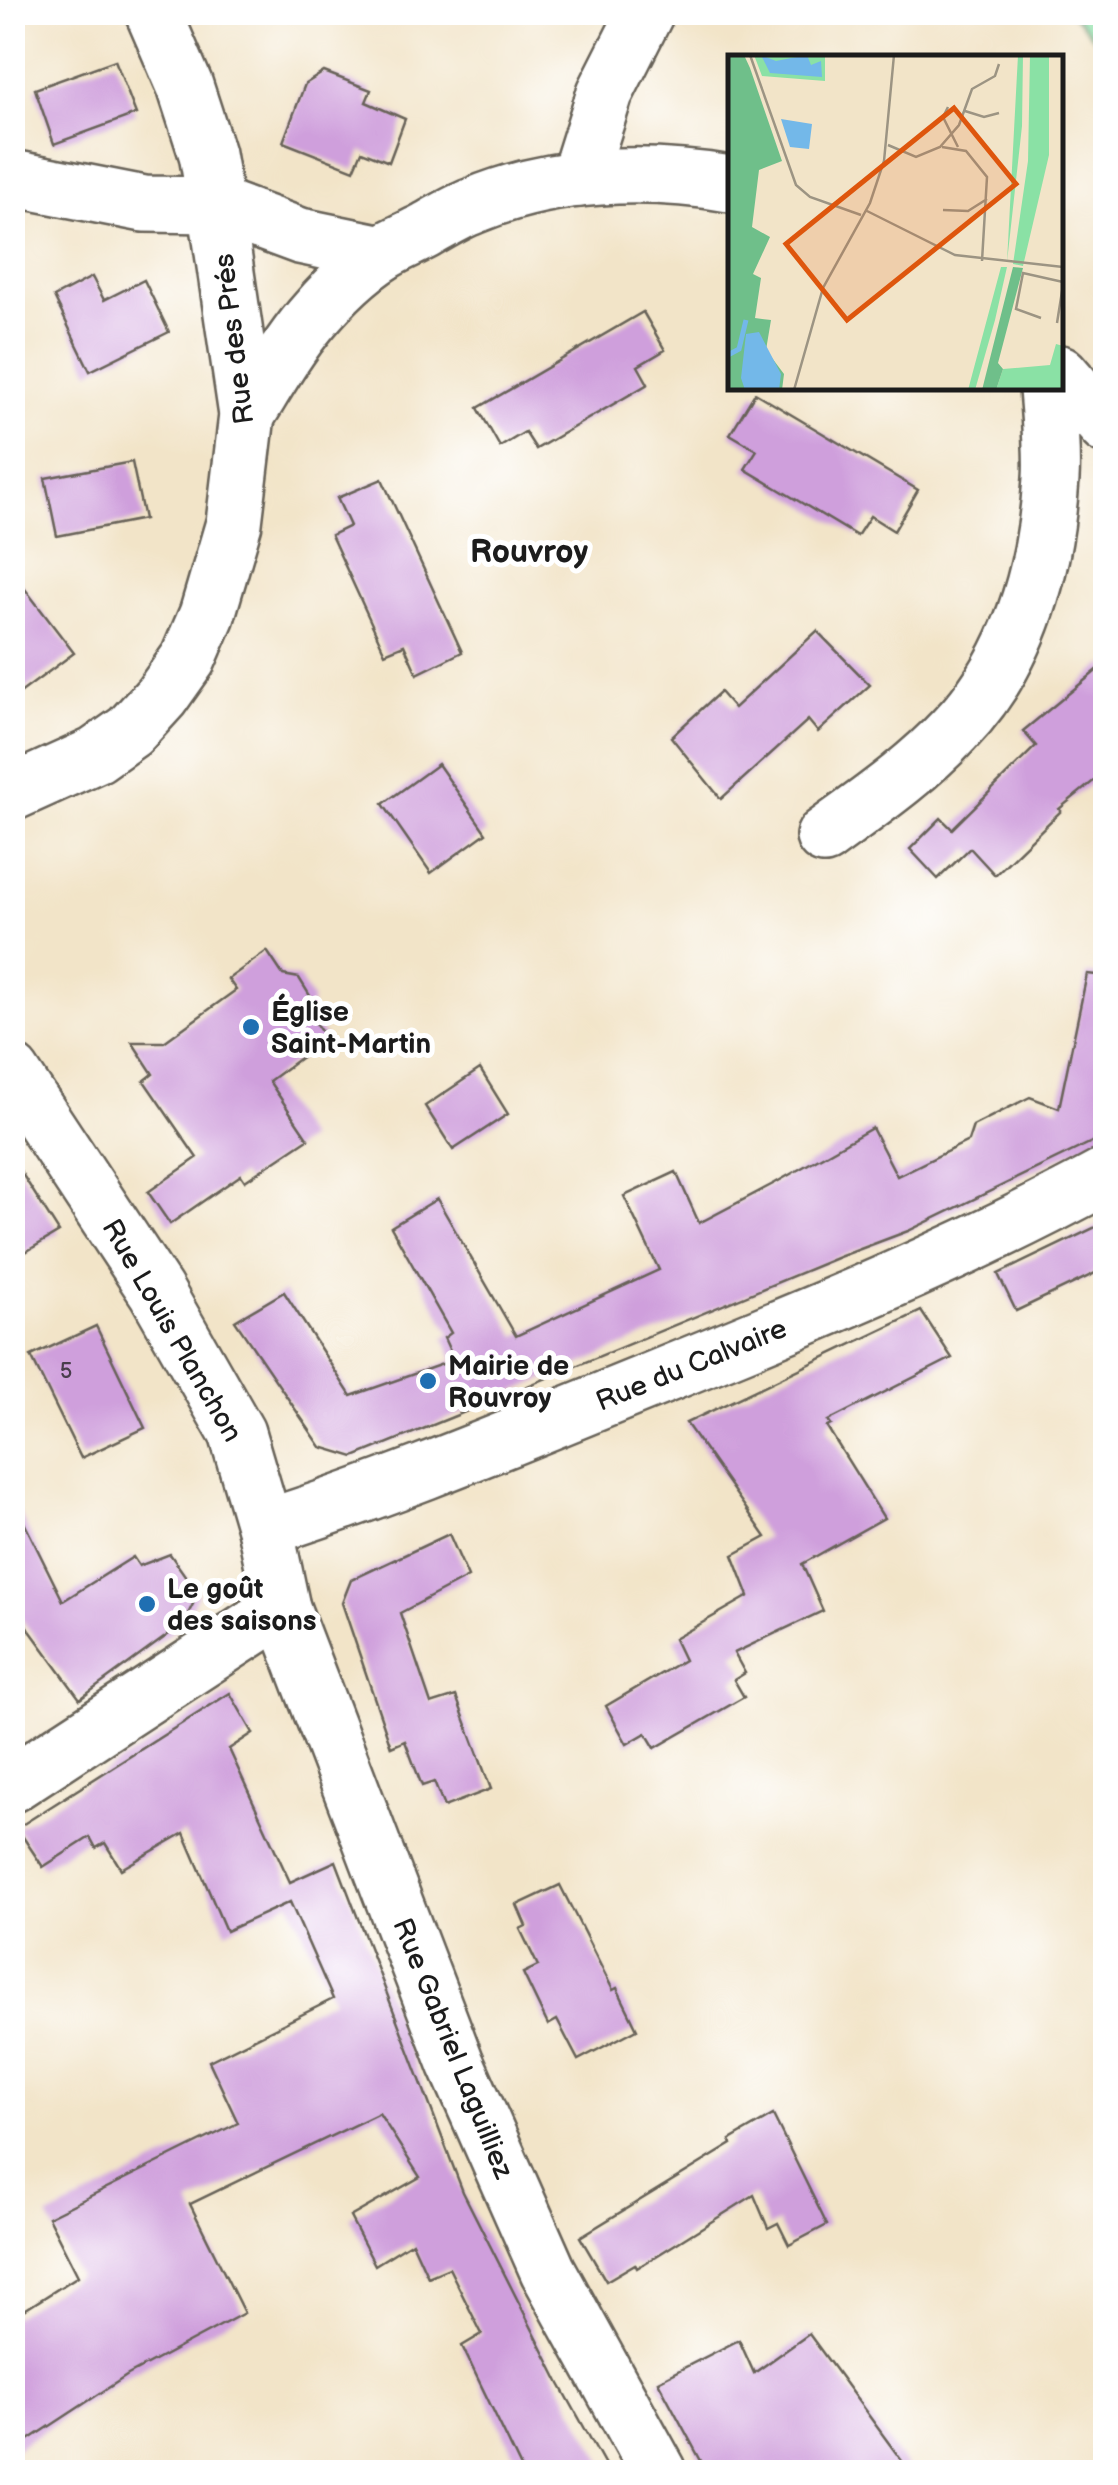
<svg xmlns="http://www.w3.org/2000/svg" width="1118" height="2485" font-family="'Balsamiq Sans',sans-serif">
  <rect width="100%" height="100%" fill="#fff"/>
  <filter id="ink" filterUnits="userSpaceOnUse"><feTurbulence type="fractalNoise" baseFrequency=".01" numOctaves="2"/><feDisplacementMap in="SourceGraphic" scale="20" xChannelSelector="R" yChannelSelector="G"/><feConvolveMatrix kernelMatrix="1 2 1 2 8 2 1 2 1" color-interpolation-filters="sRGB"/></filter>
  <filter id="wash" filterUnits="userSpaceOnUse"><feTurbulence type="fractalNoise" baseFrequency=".0048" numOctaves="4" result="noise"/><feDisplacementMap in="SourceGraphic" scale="40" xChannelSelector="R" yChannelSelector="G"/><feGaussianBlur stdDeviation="2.25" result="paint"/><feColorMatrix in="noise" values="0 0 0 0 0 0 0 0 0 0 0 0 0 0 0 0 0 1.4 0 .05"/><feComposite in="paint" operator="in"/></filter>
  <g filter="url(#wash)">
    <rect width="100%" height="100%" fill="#f2e4c8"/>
    <polygon fill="#8ae1a5" stroke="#537e60" stroke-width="2.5" points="1071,13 1105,13 1105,49"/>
    <g id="blocks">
      <g fill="#cf9fdc">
        <polygon points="115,60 136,114 54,144 35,89"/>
        <polygon points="324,72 371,90 366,102 405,119 389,162 362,151 354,170 283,142 305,84"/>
        <polygon points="92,277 104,300 144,280 169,332 90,371 54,297"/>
        <polygon points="643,312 665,350 638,366 648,384 536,449 525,432 500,447 478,408"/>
        <polygon points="755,393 918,490 894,531 870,516 857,536 745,469 757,450 730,434"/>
        <polygon points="132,462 144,519 57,536 45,478"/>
        <polygon points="382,479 462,652 417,674 404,645 385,653 331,535 350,526 337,498"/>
        <polygon points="12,572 74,653 12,699"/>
        <polygon points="817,631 870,685 818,732 808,720 721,799 671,737 720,692 734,708"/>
        <polygon points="1106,663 1106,771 1059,809 1061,811 995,875 970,848 938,879 910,849 941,818 952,829 1036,746 1023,731"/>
        <polygon points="438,764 486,833 431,873 383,804"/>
        <polygon points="267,951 283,975 299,978 312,999 310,1015 326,1039 269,1081 308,1139 245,1181 241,1175 170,1224 148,1192 197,1158 144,1081 153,1074 132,1042 164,1042 236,990 228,979"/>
        <polygon points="1087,974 1106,976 1106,1135 908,1231 839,1257 460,1414 354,1457 321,1447 235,1321 284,1292 351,1396 454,1360 444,1338 451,1333 391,1227 437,1199 516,1336 659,1270 624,1196 676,1172 699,1223 775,1183 872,1128 897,1176 968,1141 973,1126 1030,1097 1059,1108"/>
        <polygon points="480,1069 508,1114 453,1150 425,1106"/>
        <polygon points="12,1158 59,1232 12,1260"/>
        <polygon points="1106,1222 1106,1268 1016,1311 998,1274"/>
        <polygon points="921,1311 952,1358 828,1421 831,1425 827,1427 884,1518 802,1564 823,1611 734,1653 745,1673 734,1680 744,1697 655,1748 646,1733 627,1744 606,1706 684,1660 674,1639 749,1596 733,1555 766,1537 686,1423"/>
        <polygon points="96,1326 145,1428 81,1458 31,1356"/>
        <polygon points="12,1498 63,1601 133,1557 139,1566 170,1554 198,1594 183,1624 80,1699 12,1606"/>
        <polygon points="449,1534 468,1577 400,1613 431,1704 456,1696 491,1789 444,1807 434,1782 422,1786 405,1741 391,1747 342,1603 351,1580"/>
        <polygon points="230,1693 253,1733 229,1749 290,1882 336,1861 463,2192 560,2384 609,2472 523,2472 462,2346 482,2334 449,2268 428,2277 412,2242 375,2265 350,2217 420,2177 379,2113 190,2204 244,2313 128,2375 12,2451 12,2318 78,2276 48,2217 238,2123 209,2061 333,1999 290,1902 226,1931 184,1833 121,1869 105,1843 96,1848 90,1837 43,1867 17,1828"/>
        <polygon points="560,1885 613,1990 617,1988 637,2029 578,2060 557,2020 548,2025 523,1973 538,1966 520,1929 526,1926 517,1905"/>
        <polygon points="773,2115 827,2225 789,2245 778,2223 768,2228 754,2195 637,2268 635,2264 606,2281 580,2237 732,2144 730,2140"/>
        <polygon points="809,2334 910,2472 707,2472 658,2381 739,2340 754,2373"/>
      </g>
    </g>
  </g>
  <g filter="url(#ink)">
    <use href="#blocks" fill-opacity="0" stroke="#676258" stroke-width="2.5"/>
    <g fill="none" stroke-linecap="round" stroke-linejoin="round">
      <defs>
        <g id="minor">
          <polyline points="12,178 144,204 216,205 300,236 382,253"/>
          <polyline points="578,179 605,93 646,12"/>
          <polyline points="1060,373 1106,426"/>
          <path d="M247,415C267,383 286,349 311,319C331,295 357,269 384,252C397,244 412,238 425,231C441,222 457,212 473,206C553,172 646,170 730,184"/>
          <polyline points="12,793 96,755 130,731 161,697 188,659 207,615 234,523 247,415 216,205 207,154 185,86 153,12"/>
          <path d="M824,836C869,803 916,771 954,730C1020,662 1045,572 1051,479C1053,449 1049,417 1047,388"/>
          <polyline points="12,1073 156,1291 237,1433 265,1528 282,1608 456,2063 548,2271 659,2472"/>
          <path d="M265,1528C398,1486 526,1431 655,1379C808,1317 961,1255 1106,1176"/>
          <polyline points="12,1784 282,1608"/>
        </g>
      </defs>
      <use href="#minor" stroke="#676258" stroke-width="60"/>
      <use href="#minor" stroke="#fff" stroke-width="55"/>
    </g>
  </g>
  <g fill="#1f6fb2" stroke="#fff" stroke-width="4">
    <circle cx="251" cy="1027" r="10"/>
    <circle cx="428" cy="1381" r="10"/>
    <circle cx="147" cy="1604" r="10"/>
  </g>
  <g text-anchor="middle" stroke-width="10" stroke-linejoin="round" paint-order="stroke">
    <g font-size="22" fill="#493d4c">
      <text x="66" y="1378">5</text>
    </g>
    <g font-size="28" fill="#1c1c1c" stroke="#fff">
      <text transform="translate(233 339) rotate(-97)" y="10">Rue des Prés</text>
      <text transform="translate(173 1330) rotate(60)" y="10">Rue Louis Planchon</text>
      <text transform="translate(691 1364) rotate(-22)" y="10">Rue du Calvaire</text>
      <text transform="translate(454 2048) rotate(68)" y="10">Rue Gabriel Laguilliez</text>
    </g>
    <g font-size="28" font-weight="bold" fill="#1c1c1c" stroke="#fff" text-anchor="start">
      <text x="271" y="1021">Église<tspan x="271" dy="32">Saint-Martin</tspan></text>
      <text x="448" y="1375">Mairie de<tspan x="448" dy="32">Rouvroy</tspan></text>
      <text x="167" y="1598">Le goût<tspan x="167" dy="32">des saisons</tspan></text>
    </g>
    <g font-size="32" font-weight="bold" fill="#1c1c1c" stroke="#fff">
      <text x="529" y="562">Rouvroy</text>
    </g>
  </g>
  <g transform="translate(728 55)">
    <rect width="335" height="335" fill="#f2e4c8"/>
    <path d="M26,0H97V26L34,21ZM290,0H295L294,71L279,207ZM302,0H321V100L295,211L285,209L300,106ZM273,212H279L267,265L247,335H240ZM328,289L335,291V335H268L275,314L322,310Z" fill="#8ae1a5"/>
    <path d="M0,0H16L22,13L54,106L31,115L24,172L42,182L25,219L33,223L27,263L43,265L38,295L56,319L54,335H0ZM285,212L295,213L270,308L275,314L268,335H254Z" fill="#6fbf8a"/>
    <path d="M33,0L48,6L79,0L83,10L93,6L94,22L42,18ZM53,64L84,69L81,94L62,92ZM31,277L53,319L51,335H17L13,323L18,279Z" fill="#73b8e9"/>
    <path fill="none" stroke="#73b8e9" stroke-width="5" d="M0,300L11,294L18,265"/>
    <path fill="none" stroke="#9c9483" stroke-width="2.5" d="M22,0L68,130L82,142L133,160M220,52L215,62L230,92M237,56L256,62L271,58M160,90L188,102L212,92L231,70L244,34L267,21L271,9M214,92L238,96L259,122L254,206M137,155L227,200L335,212M215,155L240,156L259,144M313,263L288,254L295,218L335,227M329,268L335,230M66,335L95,233L142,148L156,106L166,0"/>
    <path fill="#de560d" fill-opacity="0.15" stroke="#de560d" stroke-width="5" d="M226,53L288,129L119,265L58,189Z"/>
    <rect width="335" height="335" fill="none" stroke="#1c1c1c" stroke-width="5"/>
  </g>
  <rect width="1118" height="2485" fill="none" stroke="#fff" stroke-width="50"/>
</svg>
